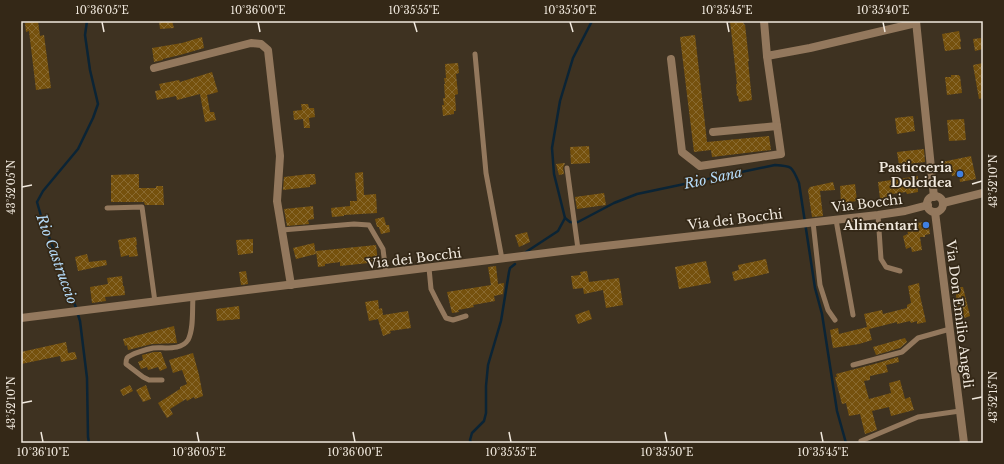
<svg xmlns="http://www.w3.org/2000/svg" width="1004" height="464" font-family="'Libre Baskerville',serif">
  <defs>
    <pattern id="building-cross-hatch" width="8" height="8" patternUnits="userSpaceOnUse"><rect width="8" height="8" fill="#75510d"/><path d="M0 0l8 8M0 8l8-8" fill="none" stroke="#896a30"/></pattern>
  </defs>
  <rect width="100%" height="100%" fill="#3e3221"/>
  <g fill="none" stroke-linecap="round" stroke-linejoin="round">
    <g stroke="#0b2435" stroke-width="2.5">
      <polyline points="87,21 85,35 90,70 98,104 93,118 78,149 43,191 37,202 41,216 74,302 80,321 87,378 88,437 89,443"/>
      <path d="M592,21L573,58L560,101L552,148L554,174L565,218L570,222H578L614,203L637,194L775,165C792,166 792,166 799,183L815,288L822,314L837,411L846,443"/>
      <polyline points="526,252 558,231 565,218"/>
      <polyline points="471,443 470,440 472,433 484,421 486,413 486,386 488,365 501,321 509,272 510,268 515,264"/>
    </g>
  </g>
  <g fill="url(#building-cross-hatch)">
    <polygon points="38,21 40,36 44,35 51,88 36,90 29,31 26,32 25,23"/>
    <polygon points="159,21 172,21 174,28 160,29"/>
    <polygon points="730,21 743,21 744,25 745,24 749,61 748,61 752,100 739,102 738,96 737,96 736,84 737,84"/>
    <polygon points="959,31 961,42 960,42 961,49 945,51 942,34"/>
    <polygon points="695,35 707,142 769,136 771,150 712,157 711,150 694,152 680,37"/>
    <polygon points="202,37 204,48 180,55 163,59 163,60 154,62 152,48 182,43"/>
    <polygon points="981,38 983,49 975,51 973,39"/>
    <polygon points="458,63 459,73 456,74 458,94 455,95 456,111 454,111 454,114 443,116 442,105 444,105 443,98 445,98 444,84 445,84 444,78 446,78 445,64"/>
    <polygon points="983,63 983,98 979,99 973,65"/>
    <polygon points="212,72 218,92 207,95 210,112 214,112 216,120 205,122 200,94 177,100 176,96 157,100 155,91 161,90 159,84 179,80 180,82"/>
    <polygon points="951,75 959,75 959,76 960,76 962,93 947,95 945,77 951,77"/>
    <polygon points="301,104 308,104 309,108 314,108 315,117 309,118 310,128 304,128 303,119 294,120 293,111 302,110"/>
    <polygon points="913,116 915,131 897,134 895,118"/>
    <polygon points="964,119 966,140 949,141 947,120"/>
    <polygon points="589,146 590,163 571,164 570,147"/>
    <polygon points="924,149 925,162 899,165 897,152"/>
    <polygon points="971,156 976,179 960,182 959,175 952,176 951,170 944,172 942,162"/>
    <polygon points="565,163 563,168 564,174 559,175 556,164"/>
    <polygon points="363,172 364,195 376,194 377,213 344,215 344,216 332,217 331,208 350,206 350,201 357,201 355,173"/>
    <polygon points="139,174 139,188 156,188 156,186 163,186 164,205 145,205 144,202 111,202 111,175"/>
    <polygon points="309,174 315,174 316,184 310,185 310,187 283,190 284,177"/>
    <polygon points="918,176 918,183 917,183 918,192 907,194 906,192 892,194 892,196 887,196 887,198 880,199 878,182"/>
    <polygon points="833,182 835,190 820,191 823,216 812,217 808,190 810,187"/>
    <polygon points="855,184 857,201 841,203 840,186"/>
    <polygon points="604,193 606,205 577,209 575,197"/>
    <polygon points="313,206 314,219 308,220 309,224 287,226 284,209"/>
    <polygon points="384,217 386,225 389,225 390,232 381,234 379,227 377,227 375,219"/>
    <polygon points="928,222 930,234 925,235 925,237 920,237 922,250 912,252 911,247 906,249 903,236 908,234 907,230 914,229 913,223"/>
    <polygon points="527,232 530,242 519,247 515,235"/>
    <polygon points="136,237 137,245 136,245 138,256 129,257 129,255 121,257 118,240"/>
    <polygon points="253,239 253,253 238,255 236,240"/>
    <polygon points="314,243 316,254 296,259 293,248"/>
    <polygon points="376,245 378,262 340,266 340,262 325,264 325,266 318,267 316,251"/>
    <polygon points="87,254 89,262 106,260 107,265 78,271 75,257"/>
    <polygon points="766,259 769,273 734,281 732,272 739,270 738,265"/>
    <polygon points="706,261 711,283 679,289 675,267"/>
    <polygon points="496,266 498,284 504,283 503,294 494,296 495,301 473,305 474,307 458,310 459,312 452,313 447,292 491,285 488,267"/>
    <polygon points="246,271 248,284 241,285 239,272"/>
    <polygon points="587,271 589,282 619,278 623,305 606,308 603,290 584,294 583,288 573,289 571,276 581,275 580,272"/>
    <polygon points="122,276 123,286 124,286 125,295 105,297 106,301 92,303 90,287 108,284 107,278"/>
    <polygon points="919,283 920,291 919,291 926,322 917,324 917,321 911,323 910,321 897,324 897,322 869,329 872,340 859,344 833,348 830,330 838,328 839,334 867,327 864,314 882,310 883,314 907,308 907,305 911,303 908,286"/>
    <polygon points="955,287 963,287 970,316 959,320"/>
    <polygon points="378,300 379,309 382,308 383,315 408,311 411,328 390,331 391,333 383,336 378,319 369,321 365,302"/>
    <polygon points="239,306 240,319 217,321 216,309"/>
    <polygon points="589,310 592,319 578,324 575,315"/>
    <polygon points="174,326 177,343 152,344 128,350 127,345 125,346 123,339"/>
    <polygon points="905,338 907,342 900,348 876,355 873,347"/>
    <polygon points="66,342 68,353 75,352 77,359 61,362 60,356 21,364 21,352"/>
    <polygon points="154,352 161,352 167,368 160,371 158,367 148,370 147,367 141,369 138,362 143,360 142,355"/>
    <polygon points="193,353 199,375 203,396 195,399 194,397 187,401 186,399 170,409 173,414 167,418 158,403 180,389 180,387 187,384 182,370 173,373 169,360"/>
    <polygon points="898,357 899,362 886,365 888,372 870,376 870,380 864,381 869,399 891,393 889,383 900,380 905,399 910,397 914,410 891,416 889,407 872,411 877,430 865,434 860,414 849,416 846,403 842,404 835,377 837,377 836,374 878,363"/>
    <polygon points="130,385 133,391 123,396 120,390"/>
    <polygon points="146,385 151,399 143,402 136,390"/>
  </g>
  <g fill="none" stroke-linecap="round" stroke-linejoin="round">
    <g stroke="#93785d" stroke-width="5">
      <polyline points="475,54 486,173 502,259"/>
      <polyline points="567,168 578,249"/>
      <polyline points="107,208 142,207 155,302"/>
      <polyline points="878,215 881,259 886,267 900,271"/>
      <polyline points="836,220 853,315"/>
      <polyline points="813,222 820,285 828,310 835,320"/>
      <polyline points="282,230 354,224 369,225 383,249 386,273"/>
      <polyline points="429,268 431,289 438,303 446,318 453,320 466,316"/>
      <polyline points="853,365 902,352 918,338 950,329"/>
      <path d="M162,380H149L143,377L126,364C126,362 126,360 127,358C130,354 148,349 153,348C164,347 181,351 188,340C194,329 192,310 193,297"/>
      <polyline points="861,441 918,417 960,411"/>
    </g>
    <g stroke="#93785d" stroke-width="8">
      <polyline points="764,21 767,56 810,48 916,23"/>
      <polyline points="916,21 934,197"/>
      <polyline points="671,59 682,152 700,166 781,154 767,56"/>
      <polyline points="154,68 251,43 261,44 268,50 280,156 277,201 291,285"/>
      <polyline points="713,132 777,126"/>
      <circle cx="935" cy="204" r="8"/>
      <polyline points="943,203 983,193"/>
      <polyline points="935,212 964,443"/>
      <polyline points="21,318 578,249 878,215 905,211 928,205"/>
    </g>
  </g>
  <path fill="none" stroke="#f1e9de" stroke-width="1.5" d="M102,22L104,32M258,22L260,32M414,22L417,32M570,22L573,32M727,22L729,32M883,22L885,32M972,184L982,181M22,187L32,185M972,399L982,397M22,403L32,401M41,432L43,442M197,432L199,442M353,432L355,442M509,432L511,442M665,432L667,442M821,432L823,442"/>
  <g fill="#3f7fe0" stroke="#342817" stroke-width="1.5">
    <circle cx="960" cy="174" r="4"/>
    <circle cx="926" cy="225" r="4"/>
  </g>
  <g text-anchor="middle" stroke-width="3.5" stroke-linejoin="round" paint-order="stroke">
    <g font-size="13" font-weight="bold" fill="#f1e9de" stroke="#342817" text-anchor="end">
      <text x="952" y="172">Pasticceria<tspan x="952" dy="15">Dolcidea</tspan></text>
      <text x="918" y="230">Alimentari</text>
    </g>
    <g font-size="13" fill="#f1e9de" stroke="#342817">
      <text transform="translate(867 203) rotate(-7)" y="5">Via Bocchi</text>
      <text transform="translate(735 219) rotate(-7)" y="5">Via dei Bocchi</text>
      <text transform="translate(414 258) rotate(-7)" y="5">Via dei Bocchi</text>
      <text transform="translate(960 314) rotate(83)" y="5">Via Don Emilio Angeli</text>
    </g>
    <g font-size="14" font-style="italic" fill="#b6dcfa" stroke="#342817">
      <text transform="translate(713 178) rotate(-12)" y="5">Rio Sana</text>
      <text transform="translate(57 259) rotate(70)" y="5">Rio Castruccio</text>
    </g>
  </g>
  <rect width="1004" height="464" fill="none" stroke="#342817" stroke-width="44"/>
  <rect x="22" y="22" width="960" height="420" fill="none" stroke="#f1e9de" stroke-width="1.5"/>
  <g font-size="10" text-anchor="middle" fill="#f1e9de">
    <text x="102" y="14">10°36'05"E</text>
    <text x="258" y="14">10°36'00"E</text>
    <text x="414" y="14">10°35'55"E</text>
    <text x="570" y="14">10°35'50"E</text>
    <text x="727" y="14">10°35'45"E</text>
    <text x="883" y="14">10°35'40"E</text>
    <text transform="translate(993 181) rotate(-90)" y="4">43°52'10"N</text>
    <text transform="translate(11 187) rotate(-90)" y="4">43°52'05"N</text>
    <text transform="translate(993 397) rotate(-90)" y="4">43°52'15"N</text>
    <text transform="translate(11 403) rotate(-90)" y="4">43°52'10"N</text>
    <text x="43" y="456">10°36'10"E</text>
    <text x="199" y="456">10°36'05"E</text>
    <text x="355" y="456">10°36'00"E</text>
    <text x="511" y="456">10°35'55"E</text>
    <text x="667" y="456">10°35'50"E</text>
    <text x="823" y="456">10°35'45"E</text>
  </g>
</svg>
